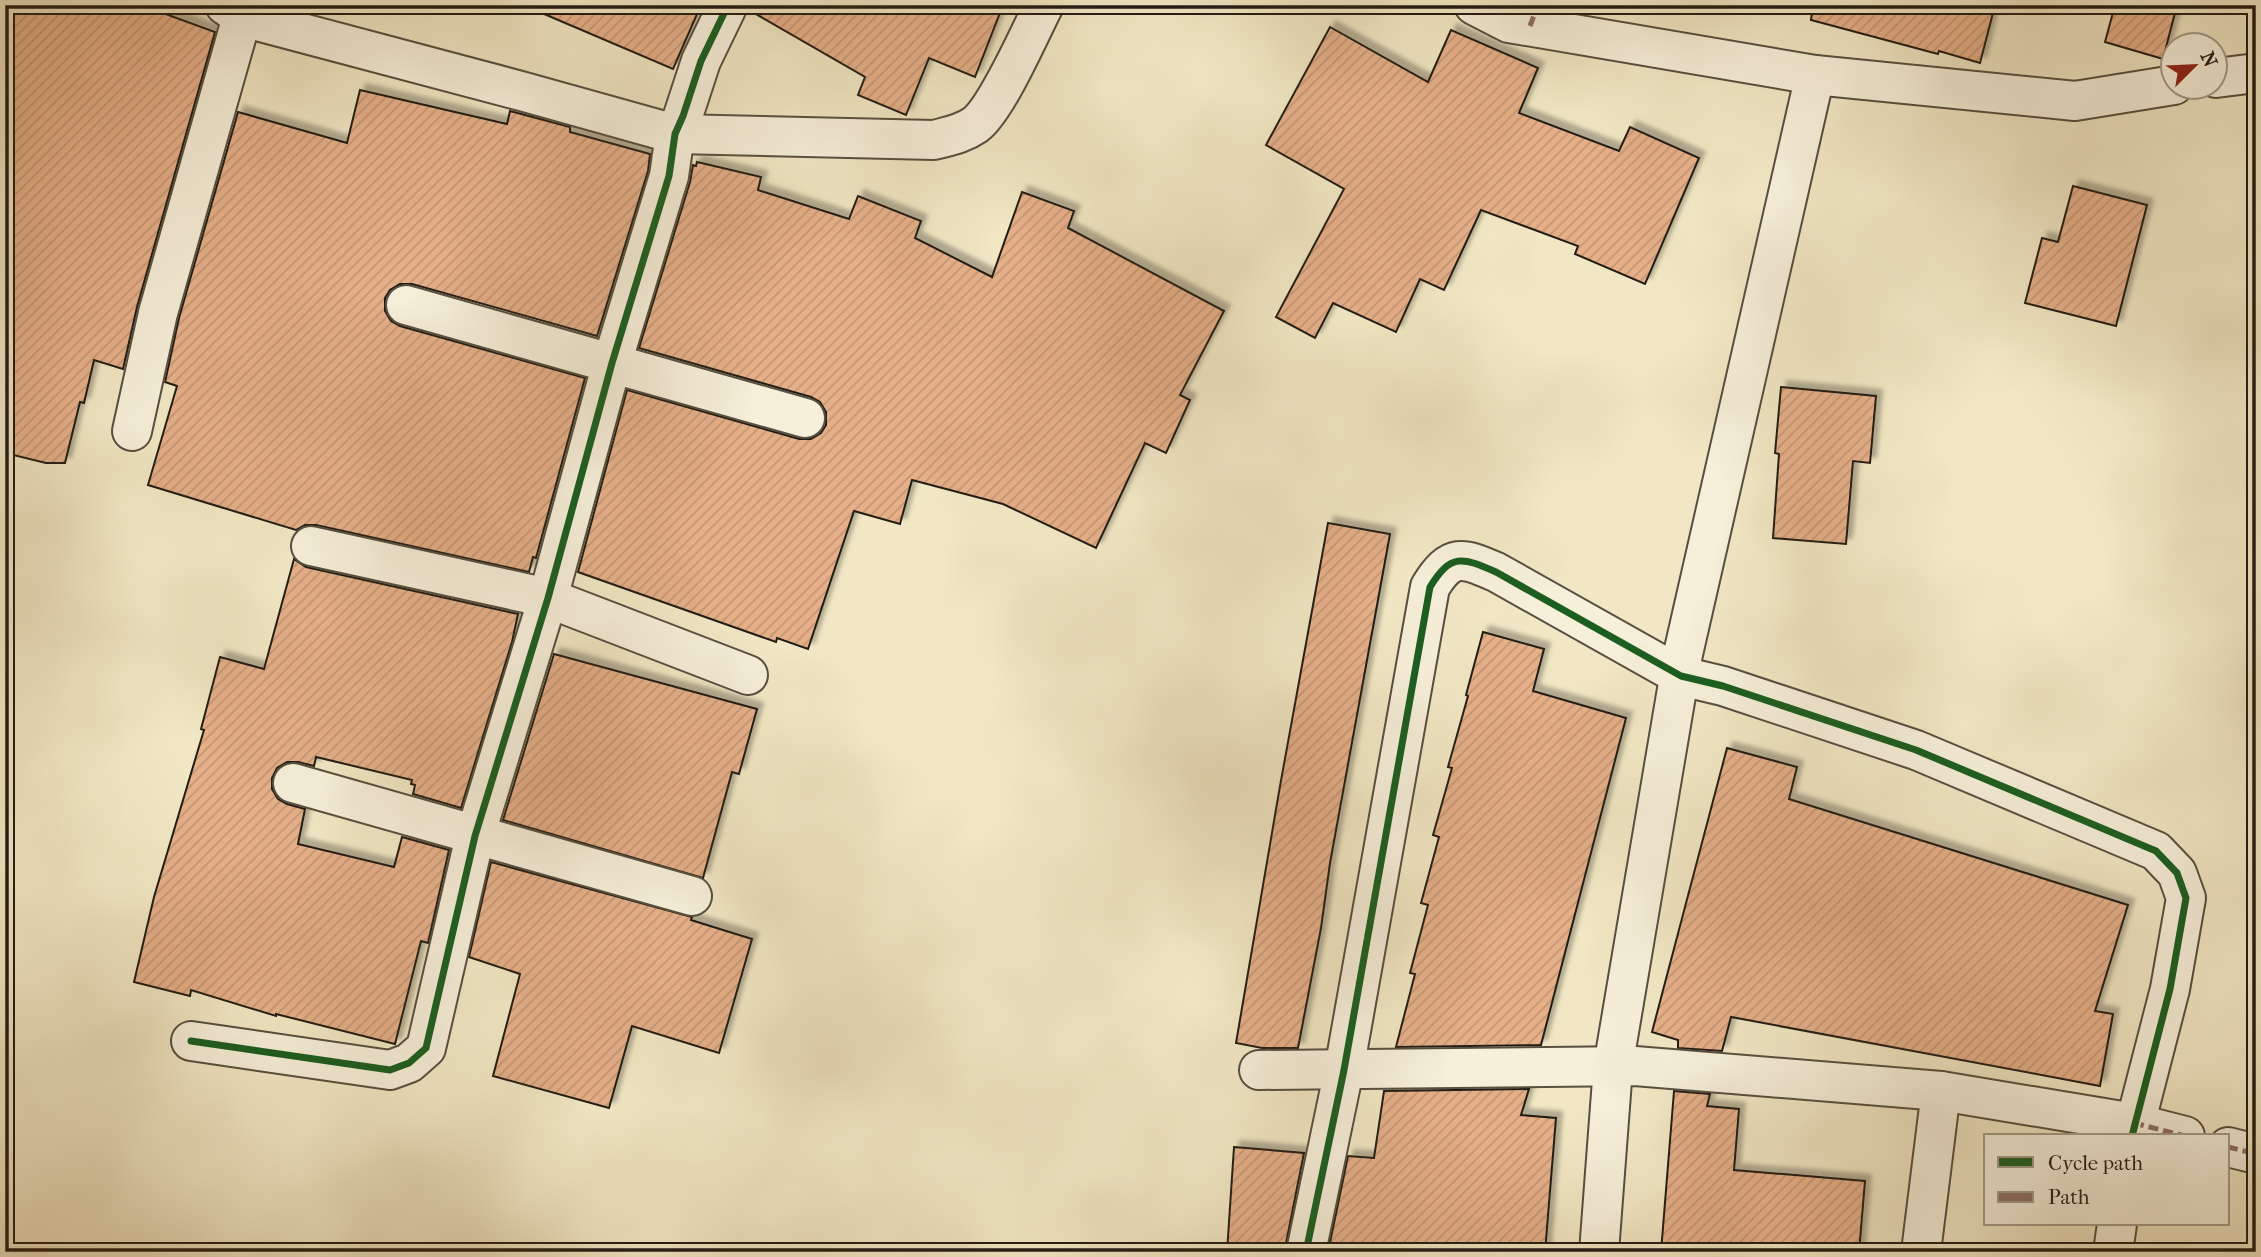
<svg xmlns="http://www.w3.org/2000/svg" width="2261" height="1257" font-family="'IM FELL French Canon',serif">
  <defs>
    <pattern id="building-hatch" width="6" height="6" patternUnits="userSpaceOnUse" patternTransform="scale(1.75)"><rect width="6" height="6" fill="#e5af88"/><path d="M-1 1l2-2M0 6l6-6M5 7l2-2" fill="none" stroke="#c49674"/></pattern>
    <filter id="shadow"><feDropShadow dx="6" dy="-6" stdDeviation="2" flood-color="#0004"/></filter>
  </defs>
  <rect width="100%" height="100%" fill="#f1e7c4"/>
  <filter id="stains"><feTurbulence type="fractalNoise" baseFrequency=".00286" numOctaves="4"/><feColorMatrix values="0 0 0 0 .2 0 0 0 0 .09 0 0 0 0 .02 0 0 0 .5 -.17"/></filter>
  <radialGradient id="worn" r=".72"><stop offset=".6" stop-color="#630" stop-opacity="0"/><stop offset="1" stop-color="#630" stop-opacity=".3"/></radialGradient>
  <g fill="url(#building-hatch)" stroke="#241c13" stroke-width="2" filter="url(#shadow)">
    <polygon points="5,5 141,5 215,32 137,307 123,369 94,360 84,403 80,402 65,463 46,463 5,453"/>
    <polygon points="523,5 701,5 673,69"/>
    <polygon points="750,5 1003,5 975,77 929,58 906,115 858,95 865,77 749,10"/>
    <polygon points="1813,5 1995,5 1980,63 1939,51 1938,54 1811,20"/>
    <polygon points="2115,5 2177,5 2163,59 2105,42"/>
    <polygon points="1330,27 1428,82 1451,30 1538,68 1519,113 1619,151 1630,127 1699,158 1645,284 1575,254 1578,246 1481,210 1444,290 1420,279 1396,332 1333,303 1315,338 1276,317 1344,189 1266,145"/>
    <polygon points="360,90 507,124 510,111 570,127 570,132 650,154 648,171 597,336 412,284 400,284 390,290 385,298 385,311 391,321 400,326 585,378 536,558 533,557 529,572 316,525 305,525 296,530 148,485 177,386 165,382 179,318 238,112 347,143"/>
    <polygon points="697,162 761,177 758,190 849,219 858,196 921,221 915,238 992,277 1022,192 1074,211 1068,228 1224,311 1180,395 1190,400 1166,453 1145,443 1096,548 1003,504 912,480 900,524 854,511 808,649 777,638 776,642 578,572 627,390 799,439 811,439 821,433 826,425 826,412 820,402 811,397 639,348 690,182 693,165 696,166"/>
    <polygon points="2073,186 2147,205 2116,326 2025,303 2042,238 2058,242"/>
    <polygon points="1781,387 1876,396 1870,463 1853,461 1846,544 1773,538 1779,454 1775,453"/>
    <polygon points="1328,523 1390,534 1330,863 1321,928 1298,1048 1262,1048 1236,1043 1280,786"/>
    <polygon points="294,559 306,567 518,614 512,642 461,808 413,794 415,785 411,784 412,780 316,757 314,766 298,762 287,762 277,768 272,778 272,789 278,799 287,804 305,809 298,844 394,867 402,837 449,850 428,943 421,941 395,1044 276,1014 276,1016 191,990 190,996 134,982 154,897 204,730 201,729 220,657 264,669"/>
    <polygon points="1483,632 1544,649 1533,691 1626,718 1541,1045 1396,1047 1415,974 1410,973 1428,905 1421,903 1439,837 1433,835 1452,768 1448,767 1468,696 1466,695"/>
    <polygon points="554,654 757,709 739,774 732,772 703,878 503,820"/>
    <polygon points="1727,748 1797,767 1789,799 2128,905 2095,1011 2113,1014 2100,1086 1731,1017 1722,1051 1678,1048 1678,1040 1652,1032"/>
    <polygon points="491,862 692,917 691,920 752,939 719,1053 632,1026 609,1108 493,1076 520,974 469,957"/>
    <polygon points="1529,1089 1521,1115 1556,1118 1545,1252 1328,1252 1348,1156 1374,1158 1384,1091"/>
    <polygon points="1674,1091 1710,1094 1707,1106 1739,1109 1734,1170 1865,1181 1859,1252 1661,1252"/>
    <polygon points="1234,1147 1304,1153 1286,1243 1286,1252 1227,1252"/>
  </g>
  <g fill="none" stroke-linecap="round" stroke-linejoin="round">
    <defs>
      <g id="minor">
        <path d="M225,5L242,17L521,91L675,134L934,140C949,136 962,134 975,125C997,109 1030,32 1044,5"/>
        <polyline points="1474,5 1509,23 1815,75 2075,101 2174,85"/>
        <polyline points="2216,78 2256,73"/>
        <polyline points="406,305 805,418"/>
        <polyline points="132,431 158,313 242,17"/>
        <polyline points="311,546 548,598 748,675"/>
        <polyline points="293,783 692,896"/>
        <polyline points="191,1041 390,1070 409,1063 426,1048 475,836 548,598 612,363 669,176 675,134 683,116 701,61 728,5"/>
        <polyline points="1259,1070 1635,1066 1941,1091 2134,1123 2185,1136"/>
        <polyline points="2228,1147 2256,1154"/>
        <path d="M1307,1247L1344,1070L1430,587C1451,553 1462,557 1496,572L1681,676L1723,686L1916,750L2156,851L2177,873L2186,898L2170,989L2132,1136"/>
        <polyline points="1599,1252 1613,1067 1683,654 1815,75"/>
        <polyline points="1921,1252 1941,1091"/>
        <polyline points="2113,1252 2117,1224"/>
      </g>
    </defs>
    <use href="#minor" stroke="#574f3f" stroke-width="42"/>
    <use href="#minor" stroke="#f6efd9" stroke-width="38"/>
    <g stroke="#8d6e63" stroke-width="5" stroke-dasharray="10 5" stroke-linecap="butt">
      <polyline points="1530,26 1538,5"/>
      <polyline points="2134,1123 2185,1136"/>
      <polyline points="2228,1147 2256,1154"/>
    </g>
    <defs>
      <g id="cycleway">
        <polyline points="191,1041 390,1070 409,1063 426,1048 475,836 548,598 612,363 669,176 675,134 683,116 701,61 728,5"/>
        <path d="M1307,1247L1344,1070L1430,587C1451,553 1462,557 1496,572L1681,676L1723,686L1916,750L2156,851L2177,873L2186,898L2170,989L2132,1136"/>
      </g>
    </defs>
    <use href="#cycleway" stroke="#f6efd9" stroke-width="11"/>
    <use href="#cycleway" stroke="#1b5e20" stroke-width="7"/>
  </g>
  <rect width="2261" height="1257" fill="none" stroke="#f1e7c4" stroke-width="28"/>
  <rect x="7" y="7" width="2247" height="1243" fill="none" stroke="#241c13" stroke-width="3.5"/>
  <rect x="14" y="14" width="2233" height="1229" fill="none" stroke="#241c13" stroke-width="2"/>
  <rect x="1984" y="1134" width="245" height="91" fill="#f6efd9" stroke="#a29b8a" stroke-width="2"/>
  <rect x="1998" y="1157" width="35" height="10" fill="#1b5e20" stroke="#a29b8a" stroke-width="2"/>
  <text x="2048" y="1170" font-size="21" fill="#241c13">Cycle path</text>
  <rect x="1998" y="1192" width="35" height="10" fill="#8d6e63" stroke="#a29b8a" stroke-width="2"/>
  <text x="2048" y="1204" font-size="21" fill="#241c13">Path</text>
  <g transform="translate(2194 66) rotate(66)"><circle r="33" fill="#f6efd9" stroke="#a29b8a" stroke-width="2"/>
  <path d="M0-5L12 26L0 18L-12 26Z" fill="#8f2418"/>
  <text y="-10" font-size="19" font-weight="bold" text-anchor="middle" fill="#241c13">N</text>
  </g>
  <rect width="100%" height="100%" filter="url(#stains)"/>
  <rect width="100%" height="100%" fill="url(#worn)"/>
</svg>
